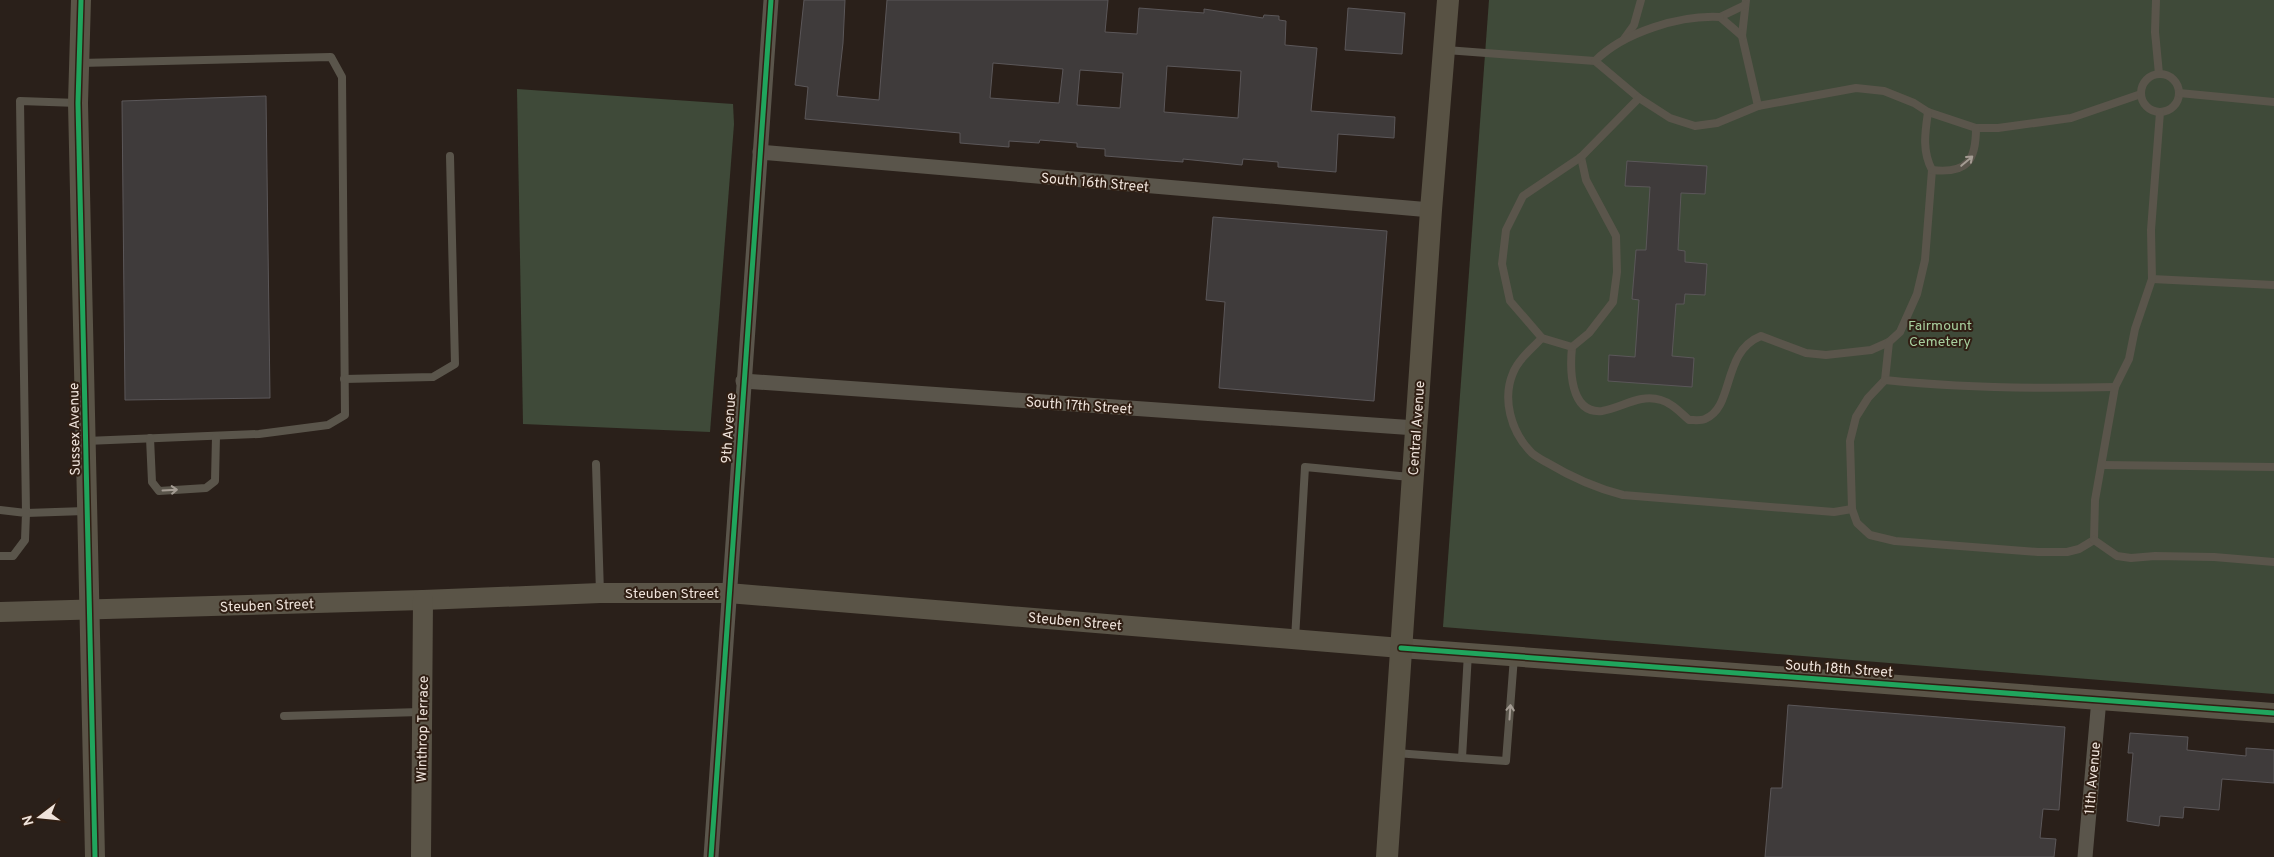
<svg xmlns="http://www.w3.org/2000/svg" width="2274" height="857" font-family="Overpass,sans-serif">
  <rect width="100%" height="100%" fill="#2a201a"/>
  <g fill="#3f4a39">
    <polygon points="1489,0 2274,0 2274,694 1443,627"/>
    <polygon points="517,89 733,104 734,124 710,432 523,424"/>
  </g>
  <g fill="#3f3b3b" stroke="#5b5759" fill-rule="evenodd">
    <path d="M804,0H845L843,43L837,96L879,100L887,0H1108L1105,32L1137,34L1139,8L1204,13V9L1263,18L1264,15L1279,16V20L1286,21L1285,45L1317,48L1311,111L1395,117L1394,138L1338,134L1336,172L1278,167V162L1243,159L1242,165L1183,159V162L1105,156V149L1077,147V143L1040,140L1039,143L1009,141V147L960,143V133L805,119L808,87L795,85ZM993,63L1063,69L1059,103L990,98ZM1167,66L1241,71L1238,118L1164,112ZM1080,70L1123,73L1120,108L1077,105Z"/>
    <polygon points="1348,8 1405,13 1402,54 1345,50"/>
    <polygon points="266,96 270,398 125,400 122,101"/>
    <polygon points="1627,161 1707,166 1705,194 1681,193 1678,250 1685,251 1685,262 1707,264 1705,295 1685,294 1684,304 1676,304 1672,356 1694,358 1692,387 1608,381 1609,355 1635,357 1639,300 1632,299 1636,250 1646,250 1650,187 1625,186"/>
    <polygon points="1213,217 1387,231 1374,401 1219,388 1225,302 1206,300"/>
    <polygon points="1788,705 2065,727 2059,810 2043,809 2040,838 2056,839 2054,857 1765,857 1771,788 1782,788"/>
    <polygon points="2130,733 2188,737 2187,750 2246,756 2246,748 2274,750 2274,783 2222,779 2219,810 2184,807 2183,818 2160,816 2159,826 2127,821 2133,753 2128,753"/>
  </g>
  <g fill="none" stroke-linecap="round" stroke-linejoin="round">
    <g stroke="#5a554b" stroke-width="8">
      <polyline points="1746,0 1742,36 1758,106"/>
      <polyline points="2156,0 2155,32 2159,74"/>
      <polyline points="1742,36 1720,17 1745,5"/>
      <polyline points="1624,39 1634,25 1641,0"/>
      <polyline points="1446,50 1595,61 1639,98 1670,118 1695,126 1717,123 1758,106 1856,88 1884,91 1914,103 1928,112 1976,128 1998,128 2071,118 2141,94"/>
      <path d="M1595,61C1624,32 1680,15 1720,17"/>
      <polyline points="80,63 331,57 342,77 345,415 328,425 259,434 86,441"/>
      <circle cx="2160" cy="93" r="19"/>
      <polyline points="2179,93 2274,102"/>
      <polyline points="78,103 20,101 26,513 85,511"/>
      <path d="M1581,157L1586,180L1616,236L1617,272L1613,302L1589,333L1572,347C1570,367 1569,414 1602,411C1622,408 1640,393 1661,400C1672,403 1681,413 1689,420C1694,420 1701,421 1705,419C1735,407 1721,352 1761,336L1806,353L1826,355L1871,350L1889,342L1900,332L1917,294L1925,260L1932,170C1922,151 1925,133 1928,112"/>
      <path d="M1932,170C1968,174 1976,160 1976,128"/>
      <polyline points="2152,279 2274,285"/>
      <path d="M1542,338C1532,348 1518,360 1513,373C1502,399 1511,431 1530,451C1534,456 1541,459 1546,462C1571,477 1595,488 1623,495L1834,512L1852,509"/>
      <polyline points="1889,342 1885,380 1868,398 1856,417 1850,441 1852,509 1857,523 1870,535 1895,541 2038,552 2067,552 2079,549 2094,540"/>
      <polyline points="1572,347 1542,338 1510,301 1502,264 1506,230 1523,196 1581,157 1639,98"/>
      <polyline points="344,379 433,377 455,364 450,156"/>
      <path d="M1885,380C1962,388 2038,389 2115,387"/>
      <polyline points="150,438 152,482 159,491 206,488 215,481 216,436"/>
      <polyline points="596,464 600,593"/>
      <polyline points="2102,465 2274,467"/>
      <polyline points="0,510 26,513 25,540 13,556 0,556"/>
      <polyline points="2094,540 2095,500 2115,387 2129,359 2135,329 2152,279 2151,230 2160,112"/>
      <polyline points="2094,540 2117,556 2131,558 2155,556 2214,557 2274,562"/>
      <polyline points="1295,639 1305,467 1410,477"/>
      <polyline points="284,716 420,712"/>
      <polyline points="1396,753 1462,758 1468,653"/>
      <polyline points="1462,758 1506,761 1514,657"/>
    </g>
    <g stroke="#5a554b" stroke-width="15">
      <polyline points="760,152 1431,210"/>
      <polyline points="743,381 1416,428"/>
      <polyline points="711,857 771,0"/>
      <polyline points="2085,857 2099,699"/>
    </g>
    <g stroke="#5a5447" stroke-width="20">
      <polyline points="81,0 78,103 95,857"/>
      <polyline points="0,612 423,600 600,593 728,593 1401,648 2274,713"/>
      <polyline points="421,857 423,600"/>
    </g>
    <polyline stroke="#585244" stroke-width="22" points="1387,857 1431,210 1448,0"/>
    <defs>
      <g id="cycleway">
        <polyline points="81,0 78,103 95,857"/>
        <polyline points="1401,648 2274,713"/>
        <polyline points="711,857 771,0"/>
      </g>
    </defs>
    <use href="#cycleway" stroke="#301f14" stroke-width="8"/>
    <use href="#cycleway" stroke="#20a55d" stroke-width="5"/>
  </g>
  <defs><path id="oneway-shaft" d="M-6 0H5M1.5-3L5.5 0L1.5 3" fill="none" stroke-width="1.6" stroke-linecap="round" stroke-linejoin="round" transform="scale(1.25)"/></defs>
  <g stroke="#a49c93">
    <use href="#oneway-shaft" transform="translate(1967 161) rotate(-40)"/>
    <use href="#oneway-shaft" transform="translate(170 490) rotate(-3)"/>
    <use href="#oneway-shaft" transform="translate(1510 712) rotate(-86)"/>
  </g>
  <g text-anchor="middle" stroke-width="4" stroke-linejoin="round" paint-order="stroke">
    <g font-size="14" fill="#efe3db" stroke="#301f14">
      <text transform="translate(1095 182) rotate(5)" y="5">South 16th Street</text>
      <text transform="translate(1079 405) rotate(4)" y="5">South 17th Street</text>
      <text transform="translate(728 428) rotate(-86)" y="5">9th Avenue</text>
      <text transform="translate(1416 428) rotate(-86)" y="5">Central Avenue</text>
      <text transform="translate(74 429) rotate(-91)" y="5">Sussex Avenue</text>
      <text x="672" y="598">Steuben Street</text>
      <text transform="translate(267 605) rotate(-2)" y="5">Steuben Street</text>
      <text transform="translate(1075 621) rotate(5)" y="5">Steuben Street</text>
      <text transform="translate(1839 668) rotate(4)" y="5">South 18th Street</text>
      <text transform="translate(422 729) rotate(-89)" y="5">Winthrop Terrace</text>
      <text transform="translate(2092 778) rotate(-85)" y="5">11th Avenue</text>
    </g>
    <g font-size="14" fill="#a8cf9e" stroke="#301f14">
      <text x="1940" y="330">Fairmount<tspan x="1940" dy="16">Cemetery</tspan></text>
    </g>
  </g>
  <g transform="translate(40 817) rotate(254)" stroke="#301f14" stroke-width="4" paint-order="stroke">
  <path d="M0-4L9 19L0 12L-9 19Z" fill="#efe3db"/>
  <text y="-8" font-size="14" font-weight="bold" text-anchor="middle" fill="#efe3db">N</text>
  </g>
</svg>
